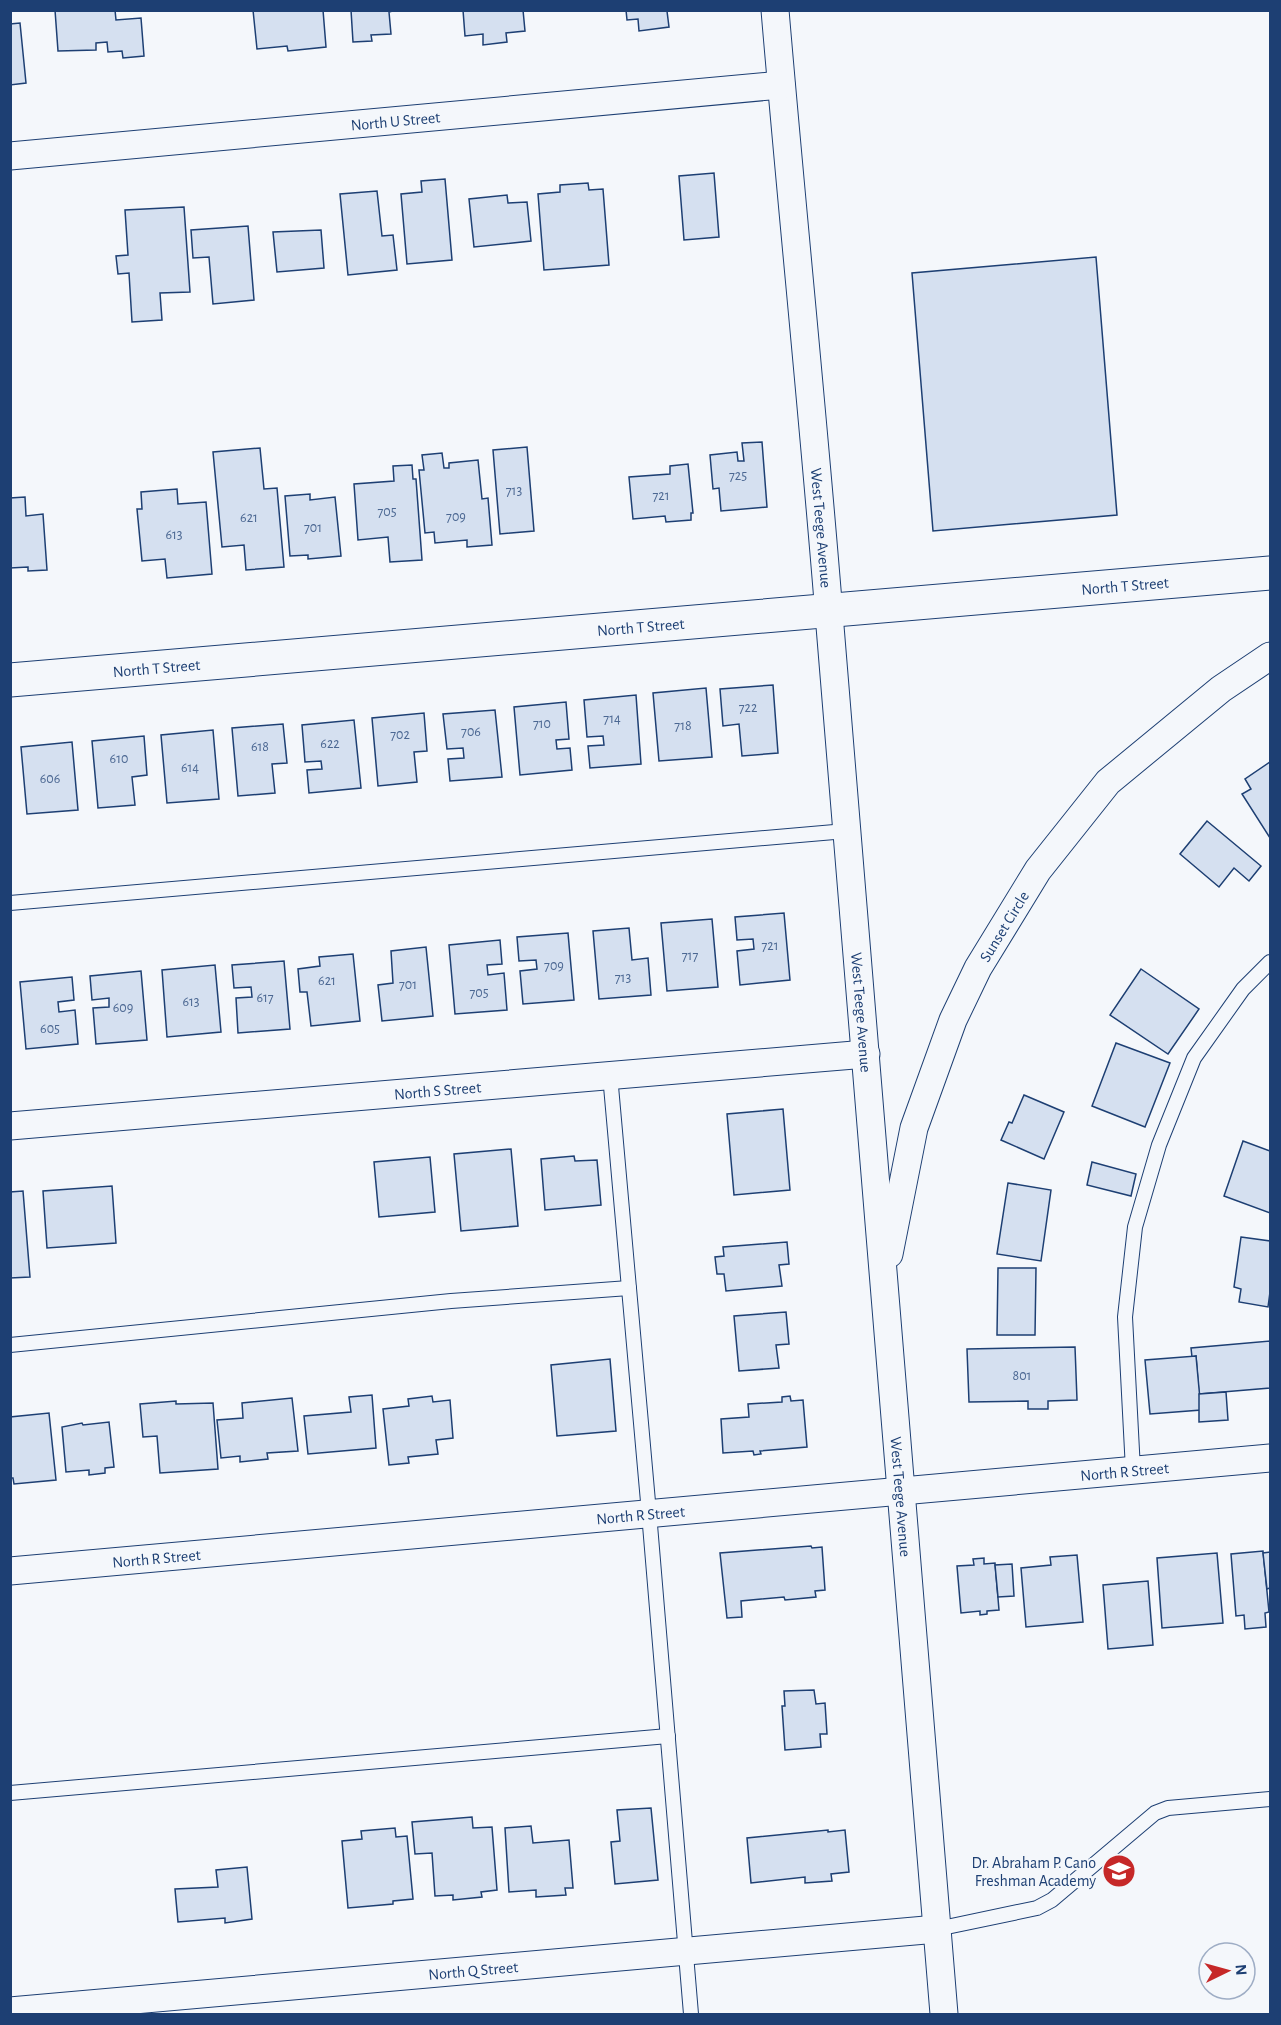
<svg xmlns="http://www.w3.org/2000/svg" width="1281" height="2025" font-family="'Alegreya Sans',sans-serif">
  <rect width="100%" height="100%" fill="#f4f7fb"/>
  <g fill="#d5e0f0" stroke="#1d3f73" stroke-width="1.5">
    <polygon points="55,10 115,10 116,20 141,18 144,56 123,58 122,51 108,52 107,42 96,43 96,50 58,51"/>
    <polygon points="253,10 323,10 326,47 288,51 287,46 257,49"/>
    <polygon points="351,10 396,10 389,12 391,34 371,35 372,41 353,42"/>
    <polygon points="463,10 523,10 525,31 506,33 507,42 483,45 483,34 465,36"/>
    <polygon points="626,10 673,10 667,11 669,27 639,31 638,19 627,20"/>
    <polygon points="20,23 26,83 10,85 10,24"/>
    <polygon points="714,173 719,237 684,240 679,176"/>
    <polygon points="445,179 452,260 407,264 401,194 422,192 421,181"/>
    <polygon points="588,183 589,190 603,189 609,265 544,270 538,194 560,192 560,185"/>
    <polygon points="377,191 382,236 393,235 397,270 348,275 340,194"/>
    <polygon points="507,195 508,203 527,202 531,241 474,247 469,199"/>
    <polygon points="184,207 190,292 160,293 162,320 132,322 129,273 118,274 116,256 128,255 125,210"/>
    <polygon points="248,226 254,300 213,304 209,257 193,258 191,230"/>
    <polygon points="321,230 324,268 277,272 273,232"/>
    <polygon points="1096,257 1117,515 933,531 912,273"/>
    <polygon points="762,442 767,507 721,511 719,488 713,489 710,455 737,452 738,461 744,461 742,443"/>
    <polygon points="527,447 534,531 500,534 493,450"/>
    <polygon points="260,448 264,489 277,488 284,567 246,570 244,545 222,547 213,452"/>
    <polygon points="442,453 444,468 449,468 449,463 478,460 482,499 488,498 492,545 467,547 467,540 435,543 434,532 425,533 419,470 424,470 422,455"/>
    <polygon points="688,464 693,513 691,513 691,520 666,522 665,516 633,519 629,477 670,474 670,466"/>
    <polygon points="412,465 413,479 416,479 422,560 390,562 388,537 358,540 354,484 394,481 393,466"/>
    <polygon points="177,489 178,504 206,502 212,574 167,578 165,559 142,561 137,509 142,509 141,492"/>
    <polygon points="310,494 310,500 335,497 341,556 308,559 308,555 290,556 285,496"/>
    <polygon points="25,497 26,516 43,514 47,570 28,571 28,567 10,568 10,498"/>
    <polygon points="773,685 778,753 742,756 739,724 723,726 720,689"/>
    <polygon points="706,688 712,757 659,761 653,693"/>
    <polygon points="636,695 641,764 590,768 588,746 604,745 603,736 587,737 584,700"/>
    <polygon points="566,702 569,739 556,740 557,749 570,748 572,770 520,775 514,707"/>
    <polygon points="495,710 502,777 450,781 448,759 464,758 463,748 447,749 443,714"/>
    <polygon points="424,713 427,751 414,752 417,782 378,786 372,718"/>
    <polygon points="354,720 361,788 309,793 307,770 322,769 321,761 305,762 302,725"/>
    <polygon points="283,724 287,763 272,764 275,793 238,796 232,728"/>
    <polygon points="213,730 219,799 167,803 161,735"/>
    <polygon points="144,736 147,775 132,777 135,805 98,808 92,741"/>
    <polygon points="72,742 78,810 27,814 21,747"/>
    <polygon points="1270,762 1270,838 1242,794 1251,789 1245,779"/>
    <polygon points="1207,821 1261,866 1249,881 1234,868 1219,887 1180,854"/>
    <polygon points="784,913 790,980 740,985 737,951 754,949 753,939 737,940 735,917"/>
    <polygon points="712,919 718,987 667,991 661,923"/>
    <polygon points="629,928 632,960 648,958 651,995 599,999 593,931"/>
    <polygon points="568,933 574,1000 523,1004 520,971 537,969 536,960 519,961 517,937"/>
    <polygon points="500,940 502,964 487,965 488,975 504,973 507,1010 455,1014 449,945"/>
    <polygon points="426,947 433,1016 382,1021 378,985 393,983 391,951"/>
    <polygon points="353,954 360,1021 311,1026 307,992 300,992 298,969 320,966 319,957"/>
    <polygon points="284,961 290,1029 238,1033 236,998 252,997 251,987 234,988 232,965"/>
    <polygon points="215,965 221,1032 167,1037 162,970"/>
    <polygon points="1141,969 1199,1009 1168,1054 1110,1015"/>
    <polygon points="141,971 147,1040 96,1044 93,1008 109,1007 109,998 92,1000 90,976"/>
    <polygon points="72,977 74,1000 58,1002 59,1012 75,1010 78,1044 26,1049 20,982"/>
    <polygon points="1116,1043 1170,1063 1145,1127 1092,1106"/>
    <polygon points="1024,1095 1064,1112 1044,1159 1001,1140 1009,1122 1012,1123"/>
    <polygon points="783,1109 790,1190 734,1195 727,1114"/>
    <polygon points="1243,1141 1270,1151 1270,1213 1224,1196"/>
    <polygon points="511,1149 518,1226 461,1231 454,1154"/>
    <polygon points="574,1156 575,1161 597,1160 601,1205 545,1210 541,1159"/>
    <polygon points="430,1157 435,1212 379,1217 374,1162"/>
    <polygon points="1092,1162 1136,1174 1131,1196 1087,1185"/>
    <polygon points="1008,1183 1051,1190 1041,1261 997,1254"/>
    <polygon points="112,1186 116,1243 47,1248 43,1191"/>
    <polygon points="23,1191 30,1277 10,1278 10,1192"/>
    <polygon points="1241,1237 1270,1241 1270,1292 1268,1307 1239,1302 1241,1289 1234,1287"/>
    <polygon points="787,1242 789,1264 779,1265 782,1286 726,1291 724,1274 717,1274 715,1257 724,1256 723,1247"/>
    <polygon points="998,1268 1036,1268 1035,1335 997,1335"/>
    <polygon points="786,1312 789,1344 776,1345 779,1368 739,1371 734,1316"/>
    <polygon points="1270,1341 1270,1388 1199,1394 1196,1356 1192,1357 1191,1348"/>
    <polygon points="1075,1347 1077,1400 1048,1401 1048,1409 1028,1409 1028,1401 969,1402 967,1349"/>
    <polygon points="1196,1356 1201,1410 1150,1414 1145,1360"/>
    <polygon points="610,1359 616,1431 557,1436 551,1365"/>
    <polygon points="1226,1392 1228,1420 1199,1422 1199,1394"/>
    <polygon points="372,1395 376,1448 308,1454 304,1416 351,1412 349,1397"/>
    <polygon points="432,1396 433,1402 450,1400 453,1438 436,1440 438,1454 408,1457 409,1463 389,1465 383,1409 409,1406 408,1399"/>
    <polygon points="790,1396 791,1401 803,1400 807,1447 760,1451 761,1454 754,1455 753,1451 723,1453 721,1419 749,1417 748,1404 782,1402 782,1397"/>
    <polygon points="292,1398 298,1451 267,1453 268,1459 240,1462 240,1456 221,1458 217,1420 243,1418 242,1403"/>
    <polygon points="176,1401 176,1404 213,1403 218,1469 160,1473 157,1436 143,1437 140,1404"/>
    <polygon points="49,1413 56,1480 14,1484 13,1478 10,1478 10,1417"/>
    <polygon points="109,1422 114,1467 105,1468 105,1473 89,1475 89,1470 66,1472 62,1427 82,1423 83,1425"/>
    <polygon points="811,1546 812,1548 822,1547 825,1590 815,1591 816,1597 785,1600 784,1597 741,1601 742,1617 727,1618 720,1553"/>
    <polygon points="1263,1551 1269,1612 1265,1613 1266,1627 1245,1629 1244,1615 1236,1616 1231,1554"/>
    <polygon points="1270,1552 1270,1588 1267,1589 1263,1553"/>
    <polygon points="1217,1553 1223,1623 1162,1628 1157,1558"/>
    <polygon points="1077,1555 1083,1622 1026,1627 1021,1568 1051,1565 1050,1557"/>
    <polygon points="984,1558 984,1564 995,1563 999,1610 987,1611 987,1614 980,1615 980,1611 961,1613 957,1566 974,1565 973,1559"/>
    <polygon points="1012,1564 1014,1596 998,1597 995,1565"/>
    <polygon points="1148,1581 1153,1645 1108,1649 1103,1585"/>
    <polygon points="814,1690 816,1704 825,1703 827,1734 820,1734 821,1747 785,1750 782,1706 785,1706 784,1691"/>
    <polygon points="651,1808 658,1880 615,1884 611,1842 620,1841 617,1810"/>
    <polygon points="472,1817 473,1828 492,1827 497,1890 481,1892 482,1897 453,1900 453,1895 435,1896 432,1853 415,1854 412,1822"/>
    <polygon points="531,1826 533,1843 569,1840 573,1888 565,1888 566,1895 536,1897 536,1890 509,1892 505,1828"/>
    <polygon points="395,1828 396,1837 407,1836 413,1899 393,1901 393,1904 348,1908 342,1841 362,1839 361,1831"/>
    <polygon points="828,1830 828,1832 845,1830 849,1872 831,1874 832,1881 805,1883 805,1877 751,1883 747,1838"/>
    <polygon points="247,1867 252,1919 225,1923 225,1918 178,1922 175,1889 218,1887 216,1870"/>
  </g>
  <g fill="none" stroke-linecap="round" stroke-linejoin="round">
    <defs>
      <g id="lane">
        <polyline points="10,903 846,831"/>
        <polyline points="610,1075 649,1513 691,2014"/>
        <polyline points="10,1345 451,1301 629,1288"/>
        <polyline points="1133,1470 1125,1317 1135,1227 1159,1145 1194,1058 1243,989 1270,962"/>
        <polyline points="10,1793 668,1736"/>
        <polyline points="937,1929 1037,1908 1052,1900 1155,1813 1168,1808 1270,1799"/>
      </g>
      <g id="street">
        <path id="s1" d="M775,10C792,212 813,413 829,614C868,1081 905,1548 944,2014"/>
        <path id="s2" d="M10,156L781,85"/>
        <path id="s3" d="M10,1126L866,1054"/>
        <path id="s4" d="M889,1254L914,1128L953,1020L978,968L1038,870L1108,782L1221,689L1270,656"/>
        <path id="s5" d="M10,1571L1270,1458"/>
        <path id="s6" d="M10,2011L937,1929"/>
      </g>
      <g id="secondary">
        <path id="s7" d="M10,680L1270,573"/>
      </g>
    </defs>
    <use href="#lane" stroke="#1d3f73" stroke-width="16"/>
    <use href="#street" stroke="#1d3f73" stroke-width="29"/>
    <use href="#secondary" stroke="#1d3f73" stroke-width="35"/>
    <use href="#lane" stroke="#f4f7fb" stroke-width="14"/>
    <use href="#street" stroke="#f4f7fb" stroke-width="27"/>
    <use href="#secondary" stroke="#f4f7fb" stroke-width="33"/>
  </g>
  <defs>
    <symbol id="school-disc" viewBox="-11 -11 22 22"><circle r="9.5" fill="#c62828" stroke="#f4f7fb"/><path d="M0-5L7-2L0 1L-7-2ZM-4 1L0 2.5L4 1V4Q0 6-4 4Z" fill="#fff"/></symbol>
  </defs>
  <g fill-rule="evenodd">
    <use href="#school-disc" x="1100" y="1852" width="38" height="38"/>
  </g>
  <g text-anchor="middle" stroke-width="4.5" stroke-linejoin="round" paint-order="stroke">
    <g font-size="14" fill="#4b6792">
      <text x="738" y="480">725</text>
      <text x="514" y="495">713</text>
      <text x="661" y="500">721</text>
      <text x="387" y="516">705</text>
      <text x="456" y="521">709</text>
      <text x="249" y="522">621</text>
      <text x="313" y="532">701</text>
      <text x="174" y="539">613</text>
      <text x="748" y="712">722</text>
      <text x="612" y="723">714</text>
      <text x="542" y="728">710</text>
      <text x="683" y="730">718</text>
      <text x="471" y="736">706</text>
      <text x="400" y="739">702</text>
      <text x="330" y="748">622</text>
      <text x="260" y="751">618</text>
      <text x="119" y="763">610</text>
      <text x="190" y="772">614</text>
      <text x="50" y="783">606</text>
      <text x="770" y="950">721</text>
      <text x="690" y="960">717</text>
      <text x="554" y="970">709</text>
      <text x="623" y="982">713</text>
      <text x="327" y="985">621</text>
      <text x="408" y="989">701</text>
      <text x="479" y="997">705</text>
      <text x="265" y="1002">617</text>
      <text x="191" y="1006">613</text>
      <text x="123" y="1012">609</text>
      <text x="50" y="1033">605</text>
      <text x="1022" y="1380">801</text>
    </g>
    <g font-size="16" fill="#1d3f73" stroke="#f4f7fb">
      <text dy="6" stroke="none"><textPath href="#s2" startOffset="387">North U Street</textPath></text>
      <text dy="6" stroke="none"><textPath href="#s1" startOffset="520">West Teege Avenue</textPath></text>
      <text dy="6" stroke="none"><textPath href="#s7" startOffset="1119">North T Street</textPath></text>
      <text dy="6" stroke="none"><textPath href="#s7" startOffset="633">North T Street</textPath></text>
      <text dy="6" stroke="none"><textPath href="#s7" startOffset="147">North T Street</textPath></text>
      <text dy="6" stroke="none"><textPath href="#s4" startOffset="350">Sunset Circle</textPath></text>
      <text dy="6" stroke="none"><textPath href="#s1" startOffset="1006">West Teege Avenue</textPath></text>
      <text dy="6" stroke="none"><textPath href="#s3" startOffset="429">North S Street</textPath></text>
      <text dy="6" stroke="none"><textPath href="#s5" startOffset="1119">North R Street</textPath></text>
      <text dy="6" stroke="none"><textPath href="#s1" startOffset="1492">West Teege Avenue</textPath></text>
      <text dy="6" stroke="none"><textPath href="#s5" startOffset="633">North R Street</textPath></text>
      <text dy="6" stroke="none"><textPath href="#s5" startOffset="147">North R Street</textPath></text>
      <text dy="6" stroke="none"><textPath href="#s6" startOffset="465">North Q Street</textPath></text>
    </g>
    <g font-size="16" fill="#1d3f73" stroke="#f4f7fb" text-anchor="end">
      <text x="1096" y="1868">Dr. Abraham P. Cano<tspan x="1096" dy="18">Freshman Academy</tspan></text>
    </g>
  </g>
  <rect width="1281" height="2025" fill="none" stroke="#1d3f73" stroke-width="24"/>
  <g transform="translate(1227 1971) rotate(85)"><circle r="28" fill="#f4f7fb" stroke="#9eadc5" stroke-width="1.5"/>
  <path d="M0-4.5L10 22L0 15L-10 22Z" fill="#c62828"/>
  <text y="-9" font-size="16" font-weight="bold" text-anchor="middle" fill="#1d3f73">N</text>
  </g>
</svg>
